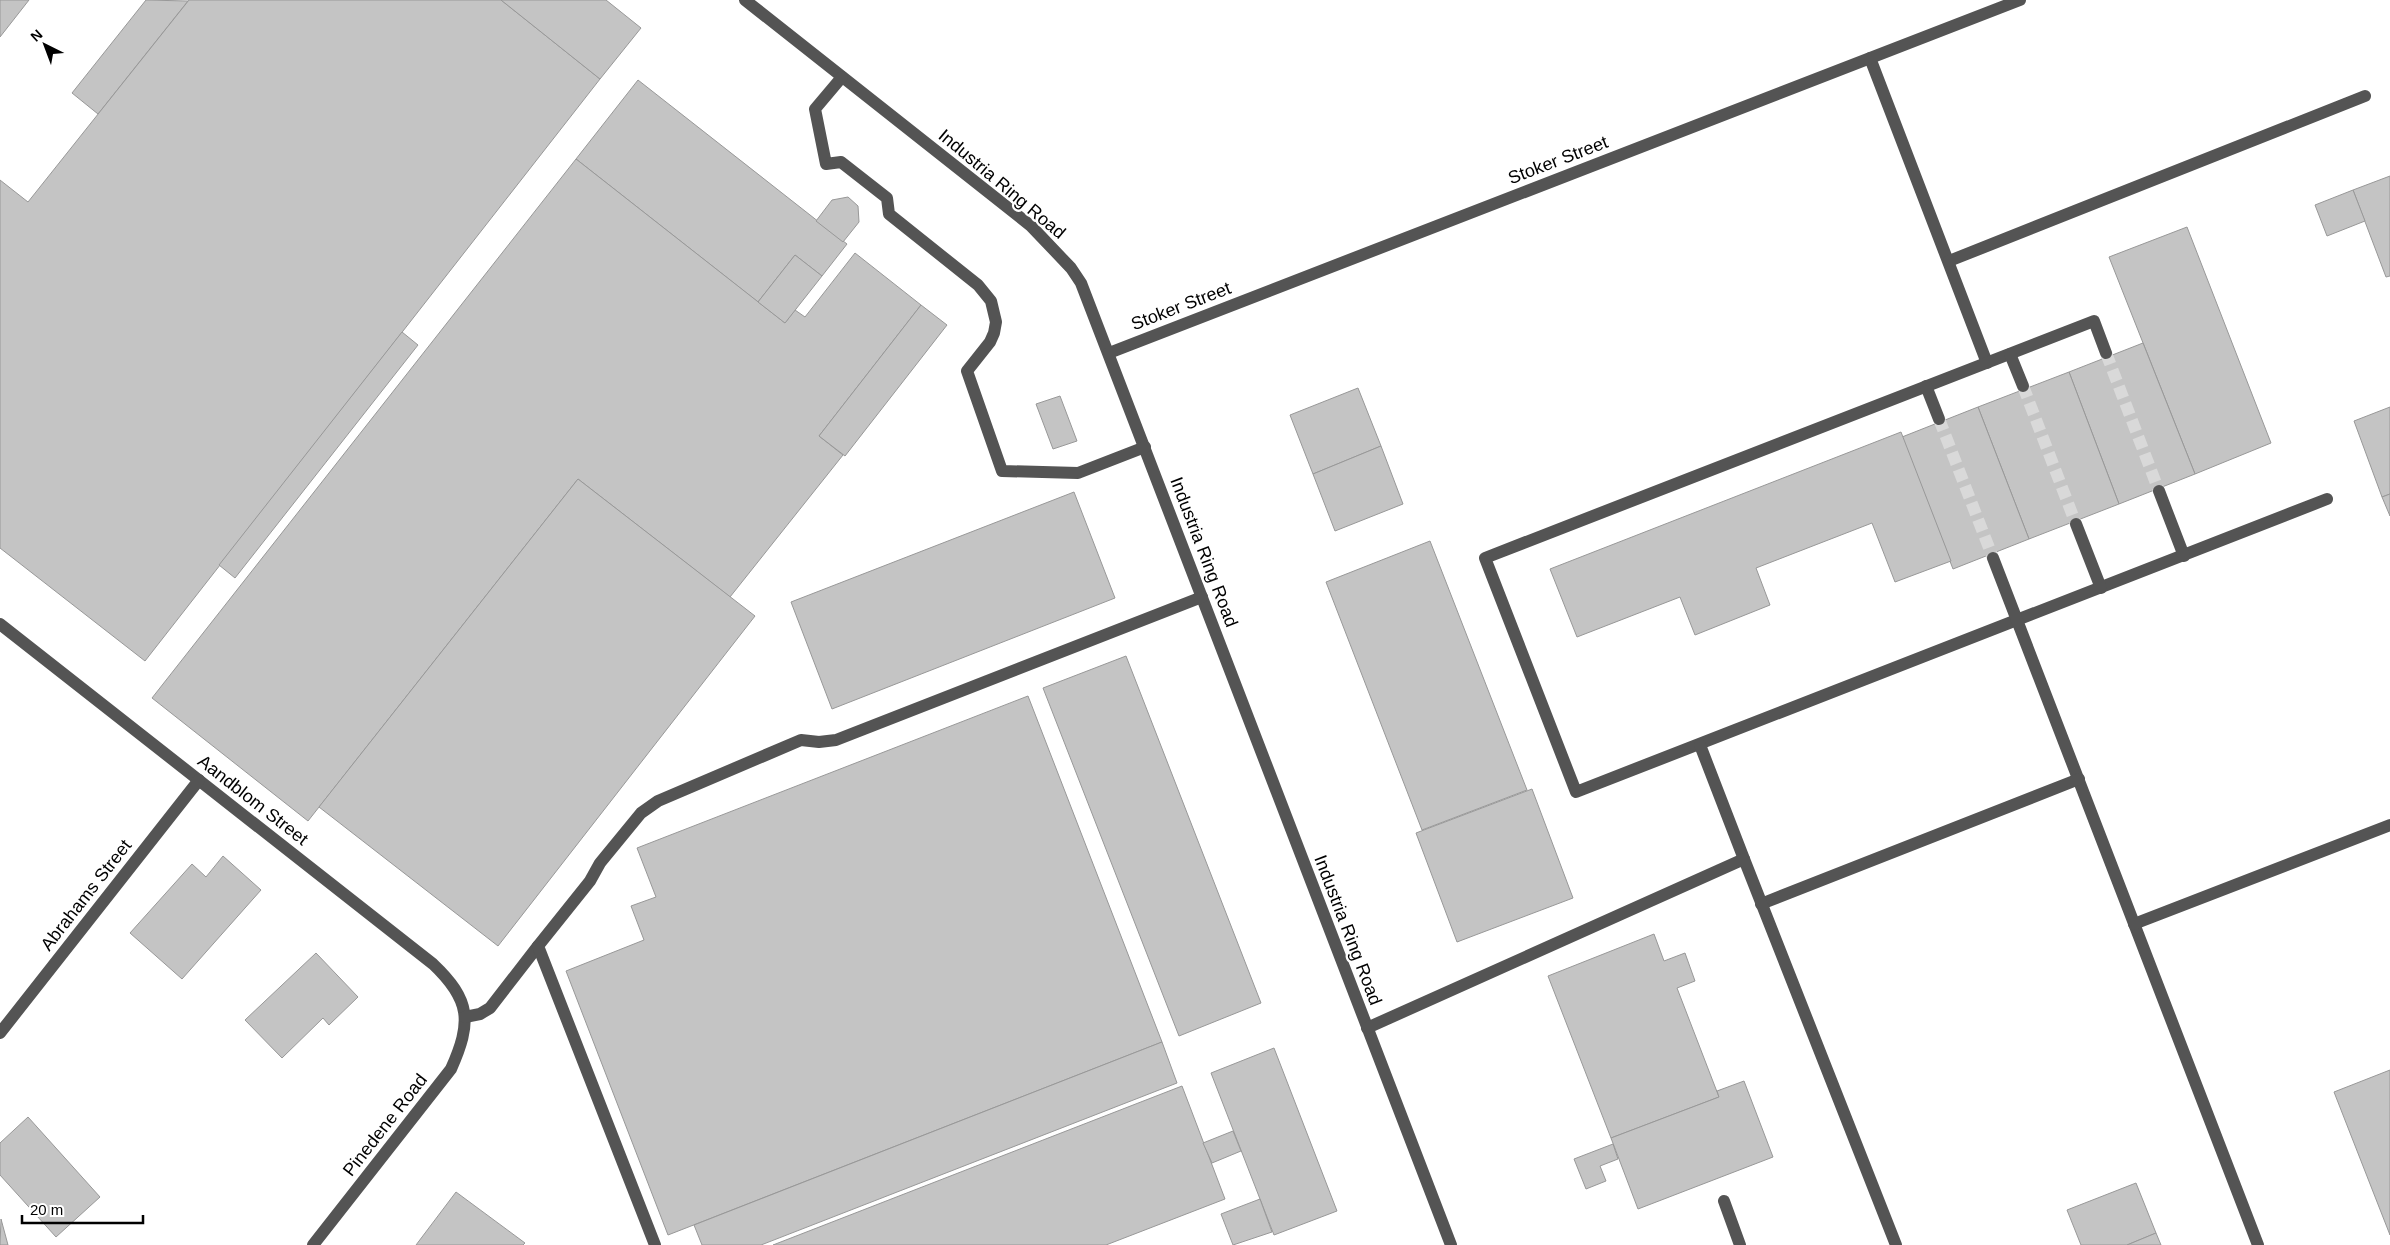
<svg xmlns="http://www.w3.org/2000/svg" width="2390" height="1245" font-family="Helvetica,sans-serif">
  <rect width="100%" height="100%" fill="#fff"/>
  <g fill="#c4c4c4" stroke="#989898">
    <polygon points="0,0 29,0 0,37"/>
    <polygon points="146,0 188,1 98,114 72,93"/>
    <polygon points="189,0 501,0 600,79 145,661 0,548 0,180 28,202"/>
    <polygon points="501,0 606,0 641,28 600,79"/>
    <polygon points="638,80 847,244 822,276 795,255 758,302 576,159"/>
    <polygon points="576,159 785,323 795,310 805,317 855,253 921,305 819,436 843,455 730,597 578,479 308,821 152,698"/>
    <polygon points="2390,176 2390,276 2386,277 2353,190"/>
    <polygon points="2353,190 2365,221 2327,236 2315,205"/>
    <polygon points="848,197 858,206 859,222 843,242 816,221 832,200"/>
    <polygon points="2187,227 2271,443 2195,474 2109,257"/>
    <polygon points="795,255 822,276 785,323 758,302"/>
    <polygon points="921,305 947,325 845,456 819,436"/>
    <polygon points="402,332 418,345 235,578 219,565"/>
    <polygon points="2143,343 2195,474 2119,504 2069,372"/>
    <polygon points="2069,372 2119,504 2029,539 1978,407"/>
    <polygon points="1358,388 1381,446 1313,474 1290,415"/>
    <polygon points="1060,396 1077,441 1053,449 1036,404"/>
    <polygon points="1978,407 2029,539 1953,569 1902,437"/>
    <polygon points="2390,407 2390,494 2382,497 2354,421"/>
    <polygon points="1901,432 1951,561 1895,582 1872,523 1756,568 1770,605 1695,635 1680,597 1577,637 1550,569"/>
    <polygon points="1381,446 1403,504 1335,531 1313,474"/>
    <polygon points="578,479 755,616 498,946 319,807"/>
    <polygon points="1074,492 1115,598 832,709 791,602"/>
    <polygon points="2390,494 2390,516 2382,497"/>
    <polygon points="1430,541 1527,790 1422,830 1326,582"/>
    <polygon points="1126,656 1261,1003 1179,1036 1043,688"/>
    <polygon points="1028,696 1162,1042 668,1235 566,971 644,940 631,906 656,897 637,848"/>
    <polygon points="1532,789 1573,898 1457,942 1416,833"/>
    <polygon points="223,856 261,890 182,979 130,933 192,864 206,877"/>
    <polygon points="1654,934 1664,961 1685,953 1695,981 1677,988 1719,1097 1611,1138 1548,976"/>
    <polygon points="316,953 358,997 329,1025 323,1018 282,1058 245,1020"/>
    <polygon points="1162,1042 1177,1083 761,1245 702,1245 694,1225"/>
    <polygon points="1274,1048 1337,1211 1274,1235 1211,1073"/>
    <polygon points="2390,1070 2390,1235 2334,1092"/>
    <polygon points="1744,1081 1773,1157 1638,1209 1611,1138 1719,1097 1717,1091"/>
    <polygon points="1182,1086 1225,1199 1106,1245 773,1245"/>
    <polygon points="28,1117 100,1197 56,1237 0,1175 0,1143"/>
    <polygon points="1233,1131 1241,1151 1212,1163 1203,1143"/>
    <polygon points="1613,1144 1618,1159 1600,1166 1606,1181 1586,1189 1574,1159"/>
    <polygon points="2136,1183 2156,1233 2127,1245 2081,1245 2067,1210"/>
    <polygon points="456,1192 525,1243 523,1245 416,1245"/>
    <polygon points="1260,1199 1272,1232 1233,1245 1221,1214"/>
    <polygon points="1,1219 8,1245 0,1245"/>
    <polygon points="2156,1233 2161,1245 2127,1245"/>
  </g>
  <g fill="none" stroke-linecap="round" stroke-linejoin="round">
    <g stroke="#d9d9d9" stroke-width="12" stroke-dasharray="12 6" stroke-linecap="butt">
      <polyline points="2106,353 2159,491"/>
      <polyline points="2023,386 2076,524"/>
      <polyline points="1939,419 1993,558"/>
    </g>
    <g stroke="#545454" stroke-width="12">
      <polyline points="745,0 1031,226 1071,268 1081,283 1451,1245"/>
      <polyline points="1870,58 1987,363"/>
      <polyline points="842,77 815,109 826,164 841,162 887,198 889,214 978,285 991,301 996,322 994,333 990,342 967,371 1002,471 1078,473 1145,447"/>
      <polyline points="1949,261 2365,96"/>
      <polyline points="1109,353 2020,0"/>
      <polyline points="2106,353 2094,321 1485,558 1576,792 2327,499"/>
      <polyline points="2010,354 2023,386"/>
      <polyline points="1926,386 1939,419"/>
      <polyline points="2159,491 2184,556"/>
      <polyline points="2076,524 2101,588"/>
      <polyline points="1993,558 2258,1245"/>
      <path d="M0,624L433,964C471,1000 472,1022 451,1069L313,1245"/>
      <polyline points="1700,745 1744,859"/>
      <polyline points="1761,904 2079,779"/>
      <polyline points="2134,924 2390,825"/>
      <polyline points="465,1017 480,1014 490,1008 538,946"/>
      <polyline points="1367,1028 1744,859 1896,1245"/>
      <polyline points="0,1033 199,780"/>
      <polyline points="1724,1201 1740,1245"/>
      <polyline points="655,1245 538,946 590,881 600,863 641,813 658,801 801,740 819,742 836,740 1202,597"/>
    </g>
  </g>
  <g text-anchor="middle" stroke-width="4.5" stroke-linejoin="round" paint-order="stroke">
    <g font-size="18" fill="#000" stroke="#fff">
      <text transform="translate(1558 160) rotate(-21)" y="6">Stoker Street</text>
      <text transform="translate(1002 184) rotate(40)" y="6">Industria Ring Road</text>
      <text transform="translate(1181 306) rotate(-21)" y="6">Stoker Street</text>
      <text transform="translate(1204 552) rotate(69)" y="6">Industria Ring Road</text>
      <text transform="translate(253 800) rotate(38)" y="6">Aandblom Street</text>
      <text transform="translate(86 895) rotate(-52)" y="6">Abrahams Street</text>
      <text transform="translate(1348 930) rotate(69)" y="6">Industria Ring Road</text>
      <text transform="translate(385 1125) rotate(-52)" y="6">Pinedene Road</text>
    </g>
  </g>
  <g transform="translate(45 45) rotate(318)" stroke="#ffffff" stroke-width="4" paint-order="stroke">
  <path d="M0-4L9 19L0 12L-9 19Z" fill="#000000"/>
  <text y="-8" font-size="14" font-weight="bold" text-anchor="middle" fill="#000000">N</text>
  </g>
  <path d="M22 1215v8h121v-8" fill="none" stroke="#000000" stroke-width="2.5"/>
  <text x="30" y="1215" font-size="15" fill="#000000" stroke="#ffffff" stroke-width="4" paint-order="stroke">20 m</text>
</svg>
